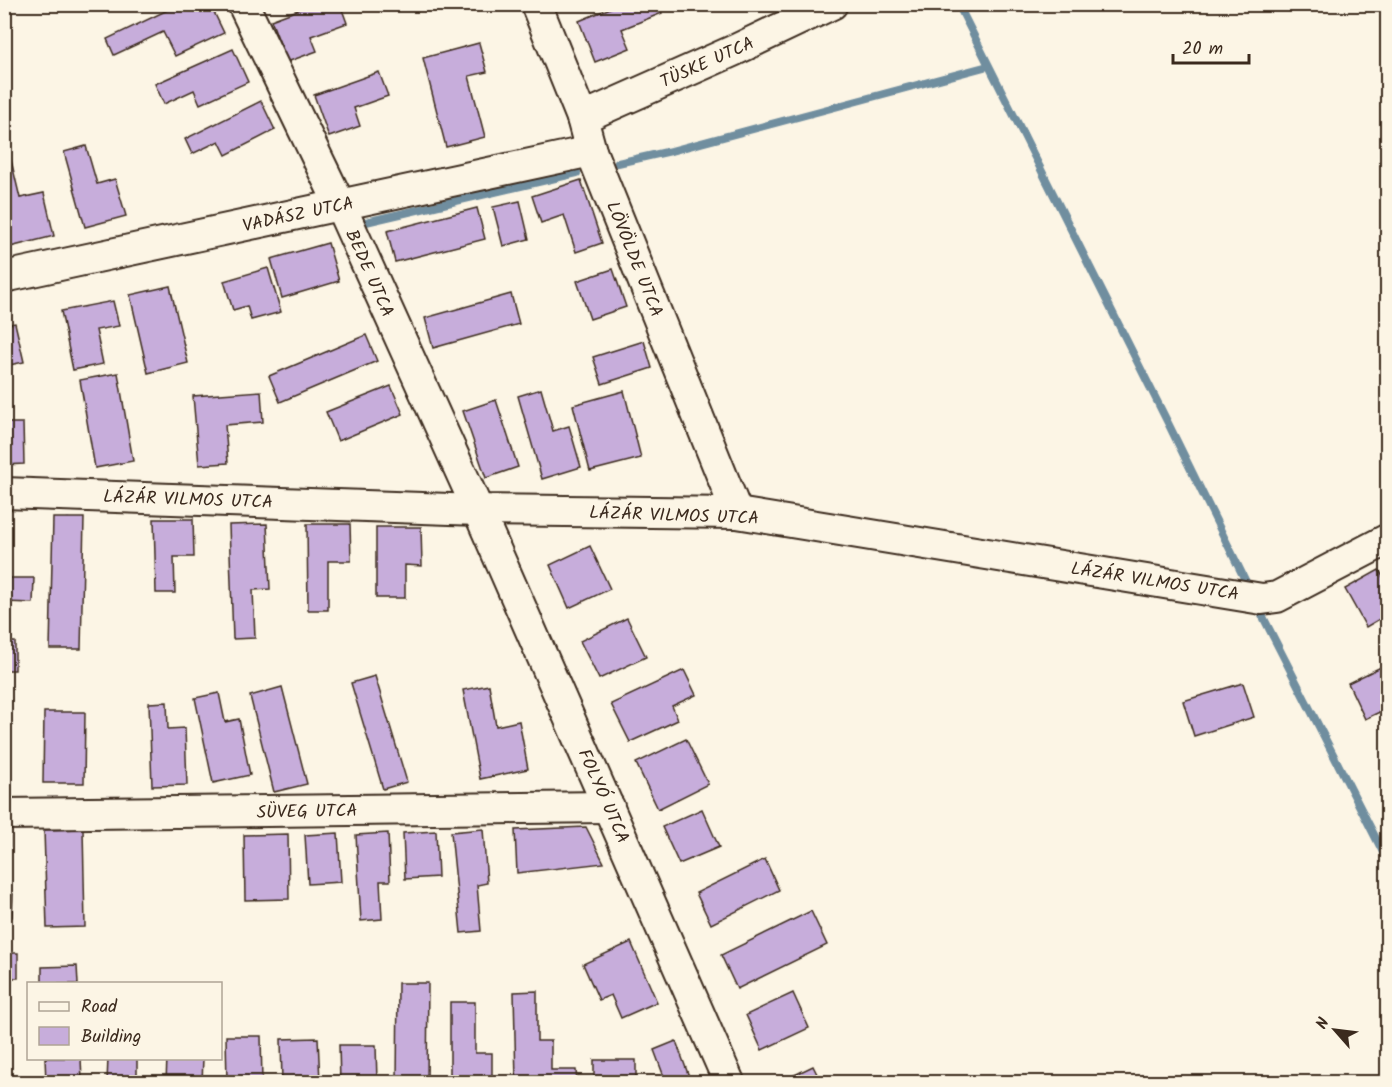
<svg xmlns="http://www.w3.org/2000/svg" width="1392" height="1087" font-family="Kalam,sans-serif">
  <rect width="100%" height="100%" fill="#fcf5e5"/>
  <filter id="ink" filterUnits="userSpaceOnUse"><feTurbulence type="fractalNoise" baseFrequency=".0167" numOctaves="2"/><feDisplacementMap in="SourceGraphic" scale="12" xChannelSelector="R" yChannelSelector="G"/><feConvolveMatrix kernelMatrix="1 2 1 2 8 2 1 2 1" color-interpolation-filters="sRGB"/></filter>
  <g filter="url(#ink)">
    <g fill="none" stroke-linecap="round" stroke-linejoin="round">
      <g stroke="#708e9f" stroke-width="8">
        <polyline points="958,4 1169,425 1249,588"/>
        <polyline points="618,163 671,151 988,66"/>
        <polyline points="366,222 577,173"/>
        <polyline points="1257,605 1388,862"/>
      </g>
    </g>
    <g fill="#c7addb" stroke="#3b2a1e" stroke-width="1.5">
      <polygon points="180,4 210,4 224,33 175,56 163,32 114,55 107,39"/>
      <polygon points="314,4 340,4 347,23 311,36 317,51 287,62 271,20"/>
      <polygon points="620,4 659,4 662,13 622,29 630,48 595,62 579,21"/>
      <polygon points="479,43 487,72 469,76 485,137 446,147 423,58"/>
      <polygon points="233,49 248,82 200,104 194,90 164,104 155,84"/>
      <polygon points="379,72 388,96 354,108 360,126 329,137 314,95"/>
      <polygon points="261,101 275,130 226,155 219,141 192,154 185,139"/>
      <polygon points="4,139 6,139 20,198 44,193 54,236 10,247 4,222"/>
      <polygon points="86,146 97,184 115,179 126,216 85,227 64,152"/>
      <polygon points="581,180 602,243 576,252 564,215 541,223 532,196"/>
      <polygon points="520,201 529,239 503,246 493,207"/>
      <polygon points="477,208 485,239 395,262 387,231"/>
      <polygon points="328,243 339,281 282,298 271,259"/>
      <polygon points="268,268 281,312 251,320 247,306 233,310 224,281"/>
      <polygon points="613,269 626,307 590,319 577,281"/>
      <polygon points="170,286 188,363 148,373 130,295"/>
      <polygon points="511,294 519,324 433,348 425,318"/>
      <polygon points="113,301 119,326 96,330 103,364 73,370 61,311"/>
      <polygon points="15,323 24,362 4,366 4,325"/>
      <polygon points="366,335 377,361 280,402 269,376"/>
      <polygon points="644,341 652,368 602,384 593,357"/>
      <polygon points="118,373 133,461 95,468 80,380"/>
      <polygon points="391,386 403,414 338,441 326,412"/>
      <polygon points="541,389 553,431 569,426 581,467 542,479 518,396"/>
      <polygon points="261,391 263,422 225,425 228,463 199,465 193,396"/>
      <polygon points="624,391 641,458 590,471 573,405"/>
      <polygon points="496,400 518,467 486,478 463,411"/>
      <polygon points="4,423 23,423 24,464 4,465"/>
      <polygon points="53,518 84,518 81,649 50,649"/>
      <polygon points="154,519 193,519 194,557 174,557 175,593 156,593"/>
      <polygon points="267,524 270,589 253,590 255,638 233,639 229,525"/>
      <polygon points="307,524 350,524 351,561 328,561 328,610 308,610"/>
      <polygon points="376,527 421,527 422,566 405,565 405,598 376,598"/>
      <polygon points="590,546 610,589 569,608 550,565"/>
      <polygon points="1379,570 1388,585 1388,614 1366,627 1345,589"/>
      <polygon points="4,578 34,578 33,603 4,602"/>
      <polygon points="627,618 646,657 599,679 580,641"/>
      <rect x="4" y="642" width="11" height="28"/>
      <polygon points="1385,665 1388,670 1388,708 1365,719 1348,683"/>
      <polygon points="684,670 696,695 672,706 678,720 630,742 611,704"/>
      <polygon points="375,676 407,782 383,789 351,683"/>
      <polygon points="1243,683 1254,717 1194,736 1183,701"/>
      <polygon points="489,685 496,726 519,721 528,769 480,779 463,690"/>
      <polygon points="282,687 307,784 274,792 250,696"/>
      <polygon points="219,693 225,722 239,719 250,775 213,783 195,698"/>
      <polygon points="167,702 168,729 185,728 187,785 152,786 149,703"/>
      <polygon points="44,712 85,712 84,783 43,783"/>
      <polygon points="686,739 708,784 658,809 636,763"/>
      <polygon points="702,809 719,847 679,864 662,827"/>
      <rect x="4" y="827" width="5" height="26"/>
      <polygon points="586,827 604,863 517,873 515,830"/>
      <polygon points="83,829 85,927 47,928 44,830"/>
      <polygon points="483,829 487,883 477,885 481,931 461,933 451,832"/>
      <polygon points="436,831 438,877 405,879 403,833"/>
      <polygon points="338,833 341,882 308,884 305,835"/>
      <polygon points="388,833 390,881 380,881 382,919 361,921 356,835"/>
      <polygon points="288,834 289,899 245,900 244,835"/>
      <polygon points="765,859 779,890 711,924 696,893"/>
      <polygon points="4,894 13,894 12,917 4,917"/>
      <polygon points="811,911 827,945 737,989 721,955"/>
      <polygon points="631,942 657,1002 621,1018 611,995 599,1000 583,964"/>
      <rect x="4" y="953" width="14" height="25"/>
      <polygon points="77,966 78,984 42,984 42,967"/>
      <polygon points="398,983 428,983 427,1082 397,1082"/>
      <polygon points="537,991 537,1041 551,1041 551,1070 576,1070 577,1082 516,1082 514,992"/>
      <polygon points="793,993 809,1028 762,1050 746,1015"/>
      <polygon points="450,1002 475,1002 475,1053 492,1053 492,1082 450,1082"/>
      <polygon points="226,1036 261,1036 262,1082 227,1082"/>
      <polygon points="318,1038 320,1082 282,1082 281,1039"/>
      <polygon points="676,1041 691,1082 666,1082 654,1050"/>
      <polygon points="339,1045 376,1045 377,1082 340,1082"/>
      <polygon points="45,1058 81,1058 82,1082 46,1082"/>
      <polygon points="108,1058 137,1058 137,1082 107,1082"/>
      <polygon points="167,1058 203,1058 202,1082 166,1082"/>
      <rect x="594" y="1060" width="42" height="22"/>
      <polygon points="813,1066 821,1082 780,1082"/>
    </g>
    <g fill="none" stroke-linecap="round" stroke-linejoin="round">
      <defs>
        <g id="street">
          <polyline points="243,4 340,205 478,510 729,1082"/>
          <polyline points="536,4 582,118 591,151 737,513"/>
          <polyline points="582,118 735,50 832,4"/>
          <polyline points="4,277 591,151"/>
          <polyline points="4,493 478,510 737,513 1262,599 1277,597 1388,539"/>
          <polyline points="4,814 609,807"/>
        </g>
      </defs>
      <use href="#street" stroke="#3b2a1e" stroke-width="34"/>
      <use href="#street" stroke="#fcf5e5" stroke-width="30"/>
    </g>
  </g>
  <g text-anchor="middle" stroke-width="5" stroke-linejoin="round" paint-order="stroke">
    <g font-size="18" fill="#3b2a1e" stroke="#fcf5e5">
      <text transform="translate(707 62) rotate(-24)" y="6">TÜSKE UTCA</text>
      <text transform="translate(298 214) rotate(-12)" y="6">VADÁSZ UTCA</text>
      <text transform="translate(635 259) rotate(68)" y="6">LÖVÖLDE UTCA</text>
      <text transform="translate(370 273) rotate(66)" y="6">BEDE UTCA</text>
      <text transform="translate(188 499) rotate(2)" y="6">LÁZÁR VILMOS UTCA</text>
      <text transform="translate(674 515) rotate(2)" y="6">LÁZÁR VILMOS UTCA</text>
      <text transform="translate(1155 581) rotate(9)" y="6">LÁZÁR VILMOS UTCA</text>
      <text transform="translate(604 796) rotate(66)" y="6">FOLYÓ UTCA</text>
      <text transform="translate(307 811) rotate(-1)" y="6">SÜVEG UTCA</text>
    </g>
  </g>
  <rect width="1392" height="1087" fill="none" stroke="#fcf5e5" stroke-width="24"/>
  <rect x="12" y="12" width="1368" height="1063" fill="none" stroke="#3b2a1e" stroke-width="2" filter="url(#ink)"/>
  <rect x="27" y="982" width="195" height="78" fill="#fcf5e5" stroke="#afa495" stroke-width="1.5"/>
  <rect x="39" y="1002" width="30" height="9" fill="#fcf5e5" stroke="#afa495" stroke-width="1.5"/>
  <text x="81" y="1012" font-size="18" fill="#3b2a1e">Road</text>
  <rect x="39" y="1027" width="30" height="18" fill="#c7addb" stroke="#afa495" stroke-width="1.5"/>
  <text x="81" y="1042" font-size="18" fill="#3b2a1e">Building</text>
  <g transform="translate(1335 1030) rotate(298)" stroke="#fcf5e5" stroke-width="4.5" paint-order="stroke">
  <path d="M0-4.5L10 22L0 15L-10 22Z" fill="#3b2a1e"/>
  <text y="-9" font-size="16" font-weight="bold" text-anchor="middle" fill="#3b2a1e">N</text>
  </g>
  <path d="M1173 54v9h76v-9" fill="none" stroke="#3b2a1e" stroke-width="3"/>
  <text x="1182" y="54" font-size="18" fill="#3b2a1e" stroke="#fcf5e5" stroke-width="4.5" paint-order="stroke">20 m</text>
</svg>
